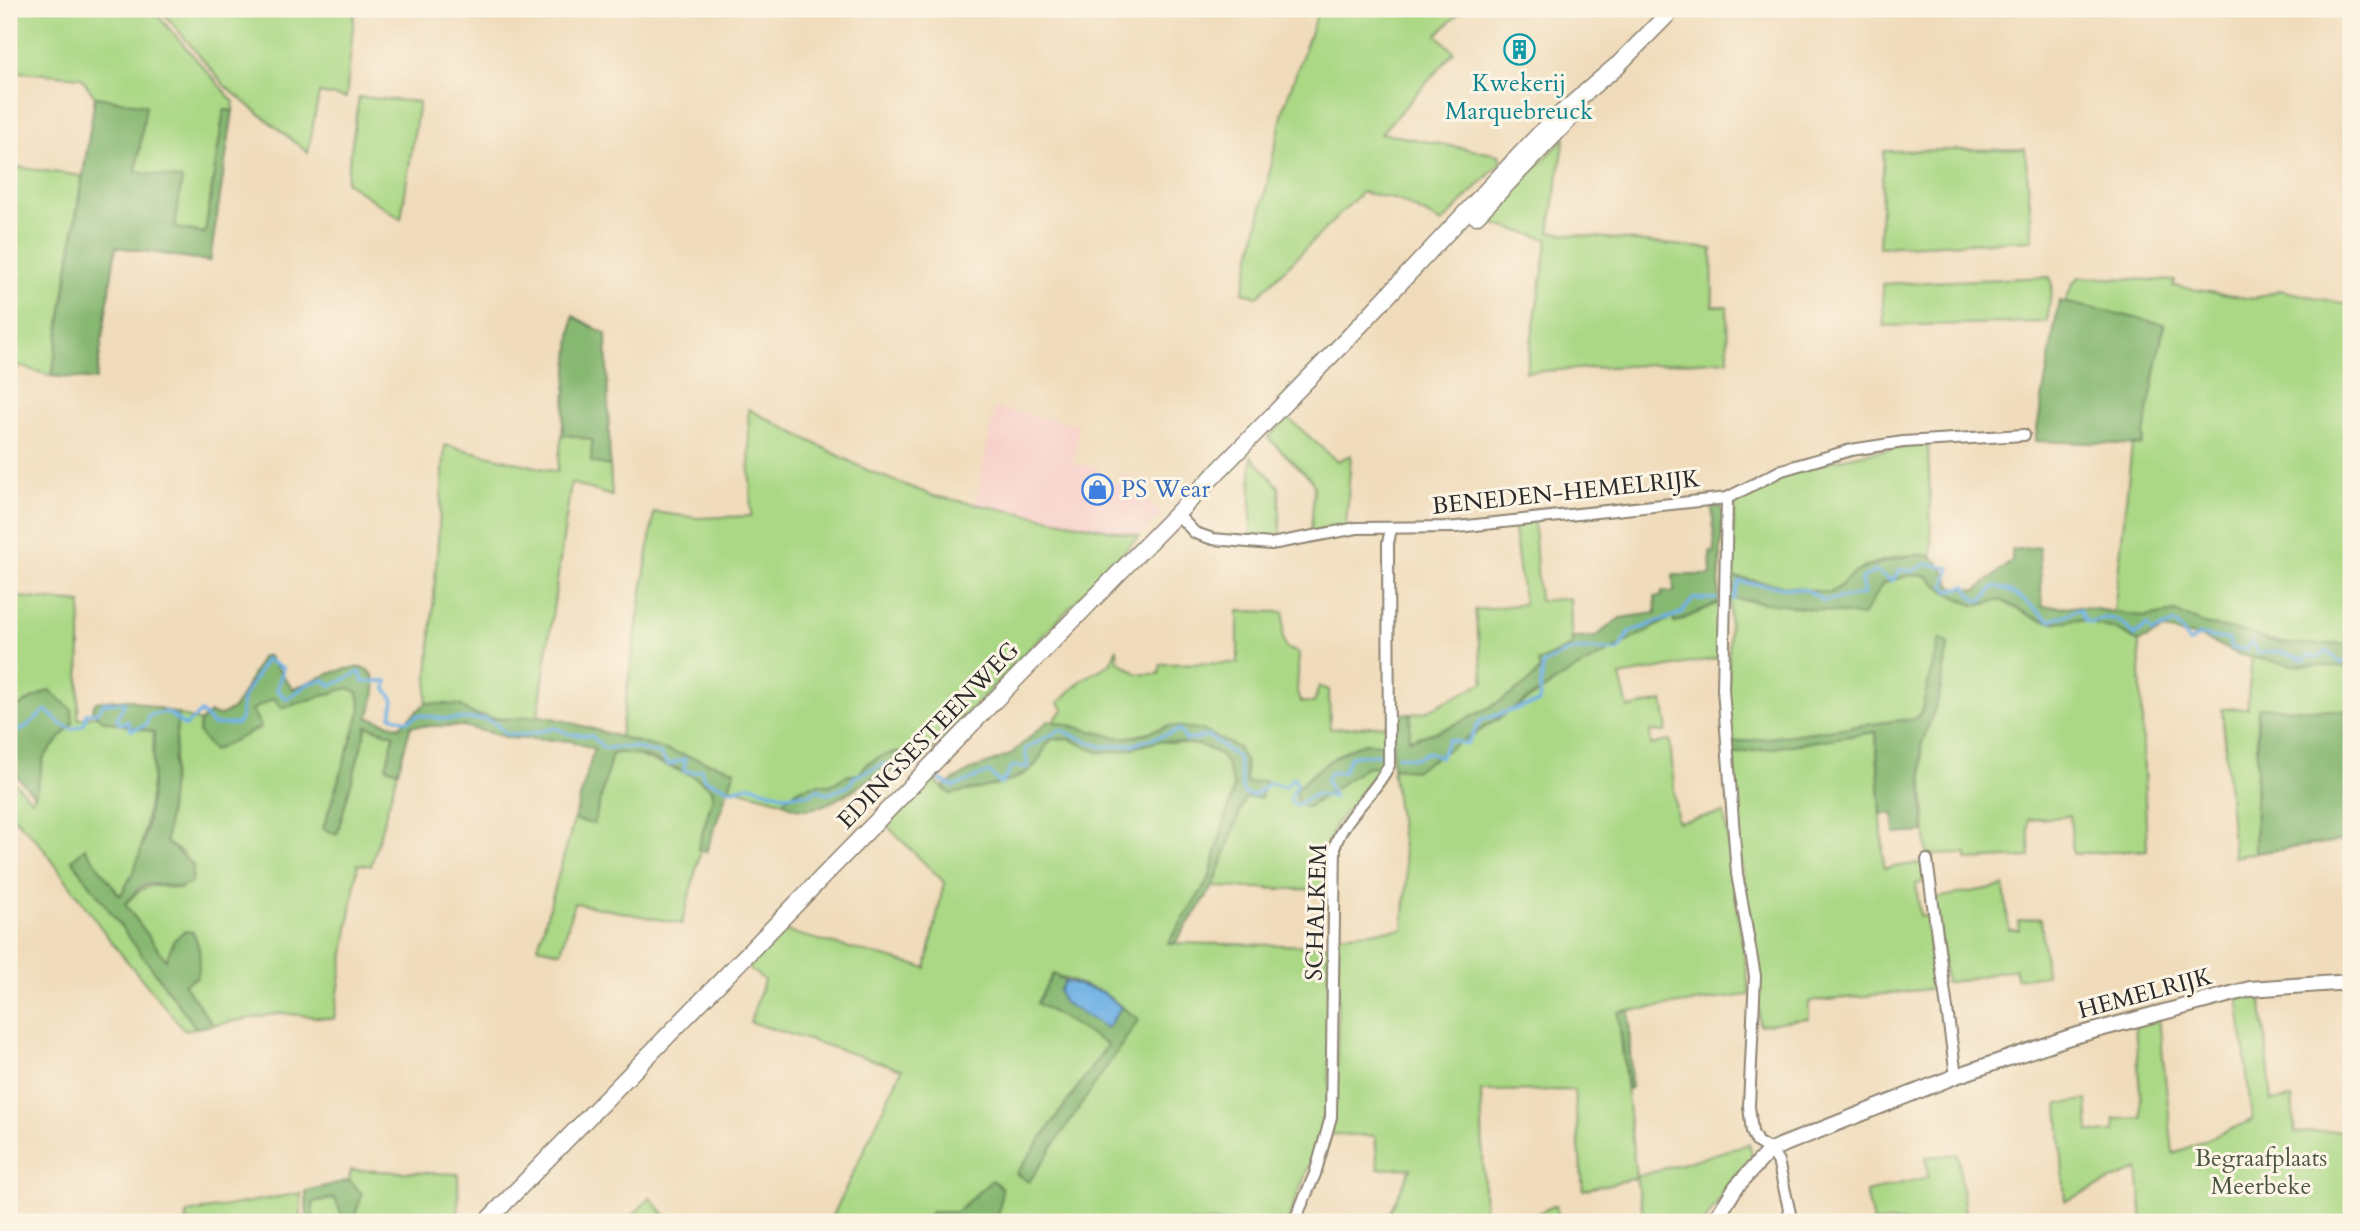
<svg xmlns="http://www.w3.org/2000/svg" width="2360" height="1231" font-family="Cardo,serif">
  <rect width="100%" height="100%" fill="#fcf5e5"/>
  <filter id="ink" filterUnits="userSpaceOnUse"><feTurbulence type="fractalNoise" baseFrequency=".0143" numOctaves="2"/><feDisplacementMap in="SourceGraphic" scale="14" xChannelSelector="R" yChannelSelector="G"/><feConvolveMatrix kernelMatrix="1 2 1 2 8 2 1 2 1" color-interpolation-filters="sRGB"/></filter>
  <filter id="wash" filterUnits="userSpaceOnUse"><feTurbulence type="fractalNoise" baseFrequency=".00686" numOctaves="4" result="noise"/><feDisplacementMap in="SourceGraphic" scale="28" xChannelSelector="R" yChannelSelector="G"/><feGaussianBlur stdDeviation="1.57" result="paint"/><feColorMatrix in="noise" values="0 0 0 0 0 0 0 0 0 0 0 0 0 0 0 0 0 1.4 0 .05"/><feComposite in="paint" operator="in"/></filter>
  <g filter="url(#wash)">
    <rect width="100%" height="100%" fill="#f0dcbb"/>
    <polygon fill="#f7d0ca" points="995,408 1079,425 1073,464 1097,467 1096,477 1108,479 1108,483 1120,484 1121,475 1128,476 1127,486 1139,492 1162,514 1139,536 975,506"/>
    <g fill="#aad885" stroke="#6a8258" stroke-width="2" fill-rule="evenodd">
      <polygon points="9,9 152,9 234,102 233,111 224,110 205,233 175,228 136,172 145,105 95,97 81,77 9,71"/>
      <polygon points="160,9 355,9 346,98 319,93 308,153 225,86"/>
      <polygon points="1319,9 1463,9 1437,35 1454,52 1381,133 1499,155 1502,161 1442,223 1398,200 1362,192 1257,297 1243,292 1284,107"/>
      <polygon points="359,97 419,102 401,219 346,182"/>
      <polygon points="1565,138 1549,232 1712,249 1713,306 1727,306 1728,360 1526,372 1548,239 1482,221"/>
      <polygon points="2025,149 2033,240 1879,247 1884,151"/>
      <polygon points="9,166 82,176 52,376 9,363"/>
      <polygon points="2050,277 2052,285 2047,322 1884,326 1882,284"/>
      <polygon points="2079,277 2175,281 2173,286 2252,299 2280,290 2351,305 2351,644 2288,644 2204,624 2176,612 2146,617 2114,612 2132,445 2141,445 2164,325 2065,303 2073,283"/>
      <polygon points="748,409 869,471 934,496 1139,536 925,757 868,762 859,774 846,776 831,785 817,784 802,788 782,801 729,787 735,770 620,737 654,512 698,518 751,516"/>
      <polygon points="1288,418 1337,461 1351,455 1346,526 1311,532 1314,487 1311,479 1268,438"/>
      <path d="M562,434L593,440L591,462L610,466L612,496L571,483L538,716C499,725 464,711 426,703L445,445L557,472Z"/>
      <path d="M1928,444L1932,557C1911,550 1873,561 1853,574C1843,580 1842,589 1829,593L1731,577L1735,498C1796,466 1859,452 1928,444Z"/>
      <polygon points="1251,456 1279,487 1281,537 1251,537"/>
      <path d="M1534,522L1539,601L1570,598L1572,646C1550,652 1545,671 1528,684C1499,705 1444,733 1409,739L1411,714L1425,712L1484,682L1475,610L1524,604L1513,523Z"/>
      <path d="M1910,575L1927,576L1945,591L1975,606L2001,600C2027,614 2044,629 2075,619L2115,629L2139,642L2147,850L2073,854L2070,816L2028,820L2030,857L1967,860V854L1927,855L1921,746L1939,697L1916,718L1731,743L1728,694L1730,598L1863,616L1883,583Z"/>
      <polygon points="9,596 81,603 78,719 97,715 102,720 154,732 153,779 138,866 120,896 85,849 72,860 196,1028 184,1030 112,943 40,844 9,812 9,777 32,800 44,757 56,742 72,710 49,690 19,706 9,707"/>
      <polygon points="1718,603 1718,658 1620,676 1628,708 1663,701 1667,723 1665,732 1650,731 1651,745 1670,740 1677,822 1724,813 1750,995 1618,1012 1636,1177 1749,1144 1753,1158 1729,1184 1705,1222 1645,1222 1636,1178 1583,1190 1574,1090 1481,1091 1485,1222 1385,1222 1411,1168 1378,1169 1375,1136 1329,1134 1337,1094 1338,935 1403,929 1407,878 1392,768 1469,738 1574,670 1673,617 1675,623"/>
      <path d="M1238,611L1284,612L1283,638L1286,648L1299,653L1297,693L1301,702L1314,703L1319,686L1329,690L1330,729L1386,725L1387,744C1347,742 1324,763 1295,790L1310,806L1367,766L1381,767L1333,828L1327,849L1328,890L1213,887L1245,798L1264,782L1246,783L1245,761L1168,726L1137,736L1119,738L1053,721L1064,709L1058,703L1083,679L1110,664L1117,648L1118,661L1138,674H1159L1161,664L1238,663Z"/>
      <polygon points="2252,656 2296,665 2351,667 2351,711 2258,708 2255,853 2234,857 2222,709 2247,708"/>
      <path d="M348,688L358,692L361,709L323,829L337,834L367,726L395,735L386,767L398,771L371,866L358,864L334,1019L281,1013L213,1025L125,904C147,881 151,885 181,889L184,854L166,842L178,714L200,722L199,733L261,727L252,710L274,697L283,708Z"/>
      <polygon points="1876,731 1884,868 1923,863 1924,882 1916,884 1920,916 1930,916 1939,988 1809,1002 1809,1018 1759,1025 1756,952 1737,838 1734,754"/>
      <path d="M1052,739H1070L1098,752L1159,741L1201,745L1219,754L1227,765L1234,787L1209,879L1169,943L1328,946L1329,1094L1320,1137L1287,1222H830L902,1069L750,1022L764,980L748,968L785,931L926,968L944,882L887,826L933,779L950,794C978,788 1013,786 1034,766C1042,758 1043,747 1052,739ZM1053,974L1102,992L1139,1020L1016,1174L1108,1044L1037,1003Z"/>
      <polygon points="625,751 691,775 712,789 713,796 698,849 701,850 682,924 574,903 561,952 538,947 574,820 594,823 612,754"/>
      <polygon points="2004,886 2009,930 2019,930 2018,921 2041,918 2046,975 2017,979 2015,969 1946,983 1935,898"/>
      <polygon points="2261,994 2272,1101 2292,1098 2295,1133 2351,1130 2351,1222 2143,1222 2138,1169 2065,1201 2058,1104 2087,1100 2089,1132 2114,1132 2115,1119 2142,1118 2135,1026 2159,1018 2173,1154 2252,1120 2238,995"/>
      <polygon points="1958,1154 1966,1222 1873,1222 1866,1192 1928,1177 1926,1157"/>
      <polygon points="351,1170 458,1174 459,1222 313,1222 313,1202 362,1194 349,1180"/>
      <polygon points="301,1193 301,1222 186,1222 187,1213"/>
      <polygon points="650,1198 671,1222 626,1222"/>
      <polygon points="1556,1205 1560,1222 1518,1222"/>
    </g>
    <g fill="#87b872" stroke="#59724e" stroke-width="2">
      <polygon points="95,97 146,105 136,172 182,179 175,228 205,233 224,110 233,111 210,261 116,247 96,380 52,376"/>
      <polygon points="2059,301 2164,324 2142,445 2035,441"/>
      <polygon points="573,316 606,334 610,466 591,462 592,440 562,434"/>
      <path d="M1712,504L1721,507L1723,513L1718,603L1674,623L1673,617L1574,670L1416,770L1392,768L1394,713L1411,714L1409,739C1445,733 1517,698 1540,670L1538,662L1572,646L1573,638L1595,637L1620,618L1656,613L1655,597L1662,596V591L1674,592L1673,575H1711L1710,552H1715Z"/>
      <path d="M2039,547L2042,606L2083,607L2146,617L2176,612L2204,624L2254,634L2265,640L2288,644H2351V667L2292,665L2237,654L2204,638L2164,630L2139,642L2115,629L2075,619C2044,629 2028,614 2001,600L1975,606L1945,591L1927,576L1910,575L1883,583L1863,616L1730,598L1731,577L1829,593C1842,589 1843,580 1853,574C1863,567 1878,564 1889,561C1925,550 1937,550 1952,587L1977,590L2012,561V550Z"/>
      <polygon points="1939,639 1949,643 1939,697 1921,746 1924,832 1895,834 1894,814 1881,814 1876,732 1734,754 1731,743 1916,718 1921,712"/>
      <path d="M262,656H268L293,689C333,671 397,641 368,717L399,727L426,703L460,705C479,726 512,718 537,716C546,716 556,719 565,721L735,770L706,852L698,849L713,796L712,789C694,773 635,748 612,754L594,824L574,820L594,749L571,741L509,738L463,726H411L398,771L386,767L394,735L367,726L337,834L323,829L361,709L358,692L348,688L282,708L274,698L252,710L261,727L213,751L199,733L200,722L210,713L219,716L233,709L240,699Z"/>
      <polygon points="49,690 72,710 73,723 44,757 35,796 9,768 9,707 19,706"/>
      <path d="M128,699L178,714L166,842L193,865L192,883C173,894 157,878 141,887C136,890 130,899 125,904L166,960L174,940L184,931L193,932C201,948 201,960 197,977L184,984L213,1025L196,1028L72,860L85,848L120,896C151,850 153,787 154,732L102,720L92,710L96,702Z"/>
      <polygon points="2258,707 2351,711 2351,853 2348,853 2347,840 2255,853"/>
      <path d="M1049,720L1119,738L1137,736L1168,726L1200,729L1238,748L1245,761L1246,783L1265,781L1261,798H1245L1213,887L1174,944L1168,943L1209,879L1234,788L1227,765L1219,754L1201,745L1159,741L1122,751L1098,752L1070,739H1052C1043,747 1042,758 1034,766C1013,786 978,788 950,794L943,787L971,770L1010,755Z"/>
      <path d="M1365,743L1387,744L1381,767L1367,766L1310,806L1303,807L1297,801L1295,790C1315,772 1339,750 1365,743Z"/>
      <path d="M900,752L912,761L907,770C898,771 888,771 880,775C850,787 813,826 782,801L802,788L817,784L831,785L846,776L859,774C870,759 881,755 900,752Z"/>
      <polygon points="1053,974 1065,981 1059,991 1107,1028 1121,1007 1139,1019 1029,1182 1016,1174 1108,1045 1037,1003"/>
      <polygon points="1629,1010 1631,1088 1628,1089 1618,1012"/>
      <polygon points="349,1180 362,1194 354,1219 343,1219 335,1198 313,1202 313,1222 307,1222 306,1191"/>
      <polygon points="992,1180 1002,1188 998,1222 924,1222 931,1212 956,1212"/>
    </g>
    <polygon fill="#71b2e5" stroke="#4e6e88" stroke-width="2" points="1065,981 1102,992 1121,1007 1107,1028 1063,1002 1059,991"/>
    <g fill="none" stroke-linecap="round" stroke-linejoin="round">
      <g stroke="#71b2e5" stroke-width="3.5">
        <path d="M1733,600L1739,582L1807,590L1823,601L1864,594L1861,580L1875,571L1892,581L1900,570L1912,571L1927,564L1950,568L1945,586L1949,591L1966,586L1974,599L1982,601L1995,586C2019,592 2030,606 2050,621L2080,609L2085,621L2092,623C2110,612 2123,622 2135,636L2147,625L2152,633L2174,623L2182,630L2189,643L2200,635L2229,640L2231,648L2246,649L2252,642L2258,653L2277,651L2305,660L2309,655L2318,658L2327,651L2341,663L2351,657"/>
        <path d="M9,721L21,731L46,710L61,724L73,729L84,724L87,713L98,712L104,703L125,702L117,718L120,724L128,721L131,730L146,725L149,715L167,712L185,726L201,712L213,725L238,724C244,715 240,710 242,701C245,690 260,674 265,659L283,668L277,690L287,699L309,683L325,680L331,686L360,672L363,682L387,681L386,689L394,700L391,716L407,721L419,715L444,719H485L496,724L506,734L524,735L556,728L569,734L592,736L603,748L632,747L660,754L668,765L685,759L684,771L694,772L701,769L704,779L733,790L750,785L782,795L811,794L818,789L828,794L849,786L854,777L881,765L914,763L918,765"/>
        <path d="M1398,756L1415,758L1429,752L1440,758L1448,740L1467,744L1481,720L1539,702L1543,665C1570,646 1586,648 1618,651L1630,632L1682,613L1693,599H1716"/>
        <polyline points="934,776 953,787 989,772 1001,784 1013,766 1028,767 1025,749 1060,730 1102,747 1135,744 1180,730 1186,740 1209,736 1238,758 1243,793 1253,796 1270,783 1285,787 1294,777 1297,784 1290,799 1296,806 1315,794 1334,797 1326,780 1330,773 1343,772 1351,756 1381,754"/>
      </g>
    </g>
  </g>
  <g filter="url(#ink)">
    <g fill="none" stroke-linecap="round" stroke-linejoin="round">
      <defs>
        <g id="minor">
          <polyline points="1727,498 1723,689 1737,874 1755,976 1749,1106 1752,1132 1757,1142 1770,1150 1778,1161 1792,1222"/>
          <polyline points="1176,513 1195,533 1213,539 1271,544 1357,528 1457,527 1727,498 1782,470 1851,450 1903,442 2024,435"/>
          <polyline points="1927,860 1956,1076"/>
          <path d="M1294,1222L1315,1174L1331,1117L1335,846C1345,814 1375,795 1389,765L1388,543L1391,529"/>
        </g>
        <polyline id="tertiary" points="1714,1222 1736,1187 1770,1150 1956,1076 2070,1037 2250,989 2351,982"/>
        <g id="secondary">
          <polyline points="1610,73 1673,9"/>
          <polyline points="1476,216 1579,109"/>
          <polyline points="486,1222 1348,338 1549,124 1616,66"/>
        </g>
      </defs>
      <use href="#minor" stroke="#8e8473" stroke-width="14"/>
      <use href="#tertiary" stroke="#8e8473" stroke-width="18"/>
      <use href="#secondary" stroke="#8e8473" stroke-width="19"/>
      <use href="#minor" stroke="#fff" stroke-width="10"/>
      <use href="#tertiary" stroke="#fff" stroke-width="14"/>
      <use href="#secondary" stroke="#fff" stroke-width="16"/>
    </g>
  </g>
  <defs>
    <symbol id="building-ring" viewBox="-11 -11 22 22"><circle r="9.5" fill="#fcf5e5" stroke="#0f9aa8" stroke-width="1.5"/><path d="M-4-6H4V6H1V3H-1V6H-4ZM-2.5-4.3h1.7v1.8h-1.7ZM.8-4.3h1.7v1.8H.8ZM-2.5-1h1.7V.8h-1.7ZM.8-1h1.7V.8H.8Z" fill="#0f9aa8"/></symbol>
    <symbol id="shop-ring" viewBox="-11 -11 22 22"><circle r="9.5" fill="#fcf5e5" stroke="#3f7fe0" stroke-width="1.5"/><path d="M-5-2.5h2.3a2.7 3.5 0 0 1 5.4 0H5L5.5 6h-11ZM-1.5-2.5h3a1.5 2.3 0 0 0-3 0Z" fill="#3f7fe0"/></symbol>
  </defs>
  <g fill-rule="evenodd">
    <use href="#building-ring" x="1502" y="32" width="35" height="35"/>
    <use href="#shop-ring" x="1080" y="472" width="35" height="35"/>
  </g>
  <g text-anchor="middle" stroke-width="6" stroke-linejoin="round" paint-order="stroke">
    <g font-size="24" fill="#0d838f" stroke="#fcf5e5">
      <text x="1519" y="91">Kwekerij<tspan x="1519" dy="28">Marquebreuck</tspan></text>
    </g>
    <g font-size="24" fill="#366cbe" stroke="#fcf5e5" text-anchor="start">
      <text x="1121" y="497">PS Wear</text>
    </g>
    <g font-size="24" fill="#2b2b2b" stroke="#fcf5e5">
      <text transform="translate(1566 492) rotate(-6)" y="8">BENEDEN-HEMELRIJK</text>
      <text transform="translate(928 735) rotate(-46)" y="8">EDINGSESTEENWEG</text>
      <text transform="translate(1316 912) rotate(-88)" y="8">SCHALKEM</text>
      <text transform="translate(2145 993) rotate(-15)" y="8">HEMELRIJK</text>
    </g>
    <g font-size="24" fill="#4b5642" stroke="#fcf5e5">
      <text x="2261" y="1166">Begraafplaats<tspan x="2261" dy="28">Meerbeke</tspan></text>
    </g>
  </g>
  <rect width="2360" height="1231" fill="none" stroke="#fcf5e5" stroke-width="35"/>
</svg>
